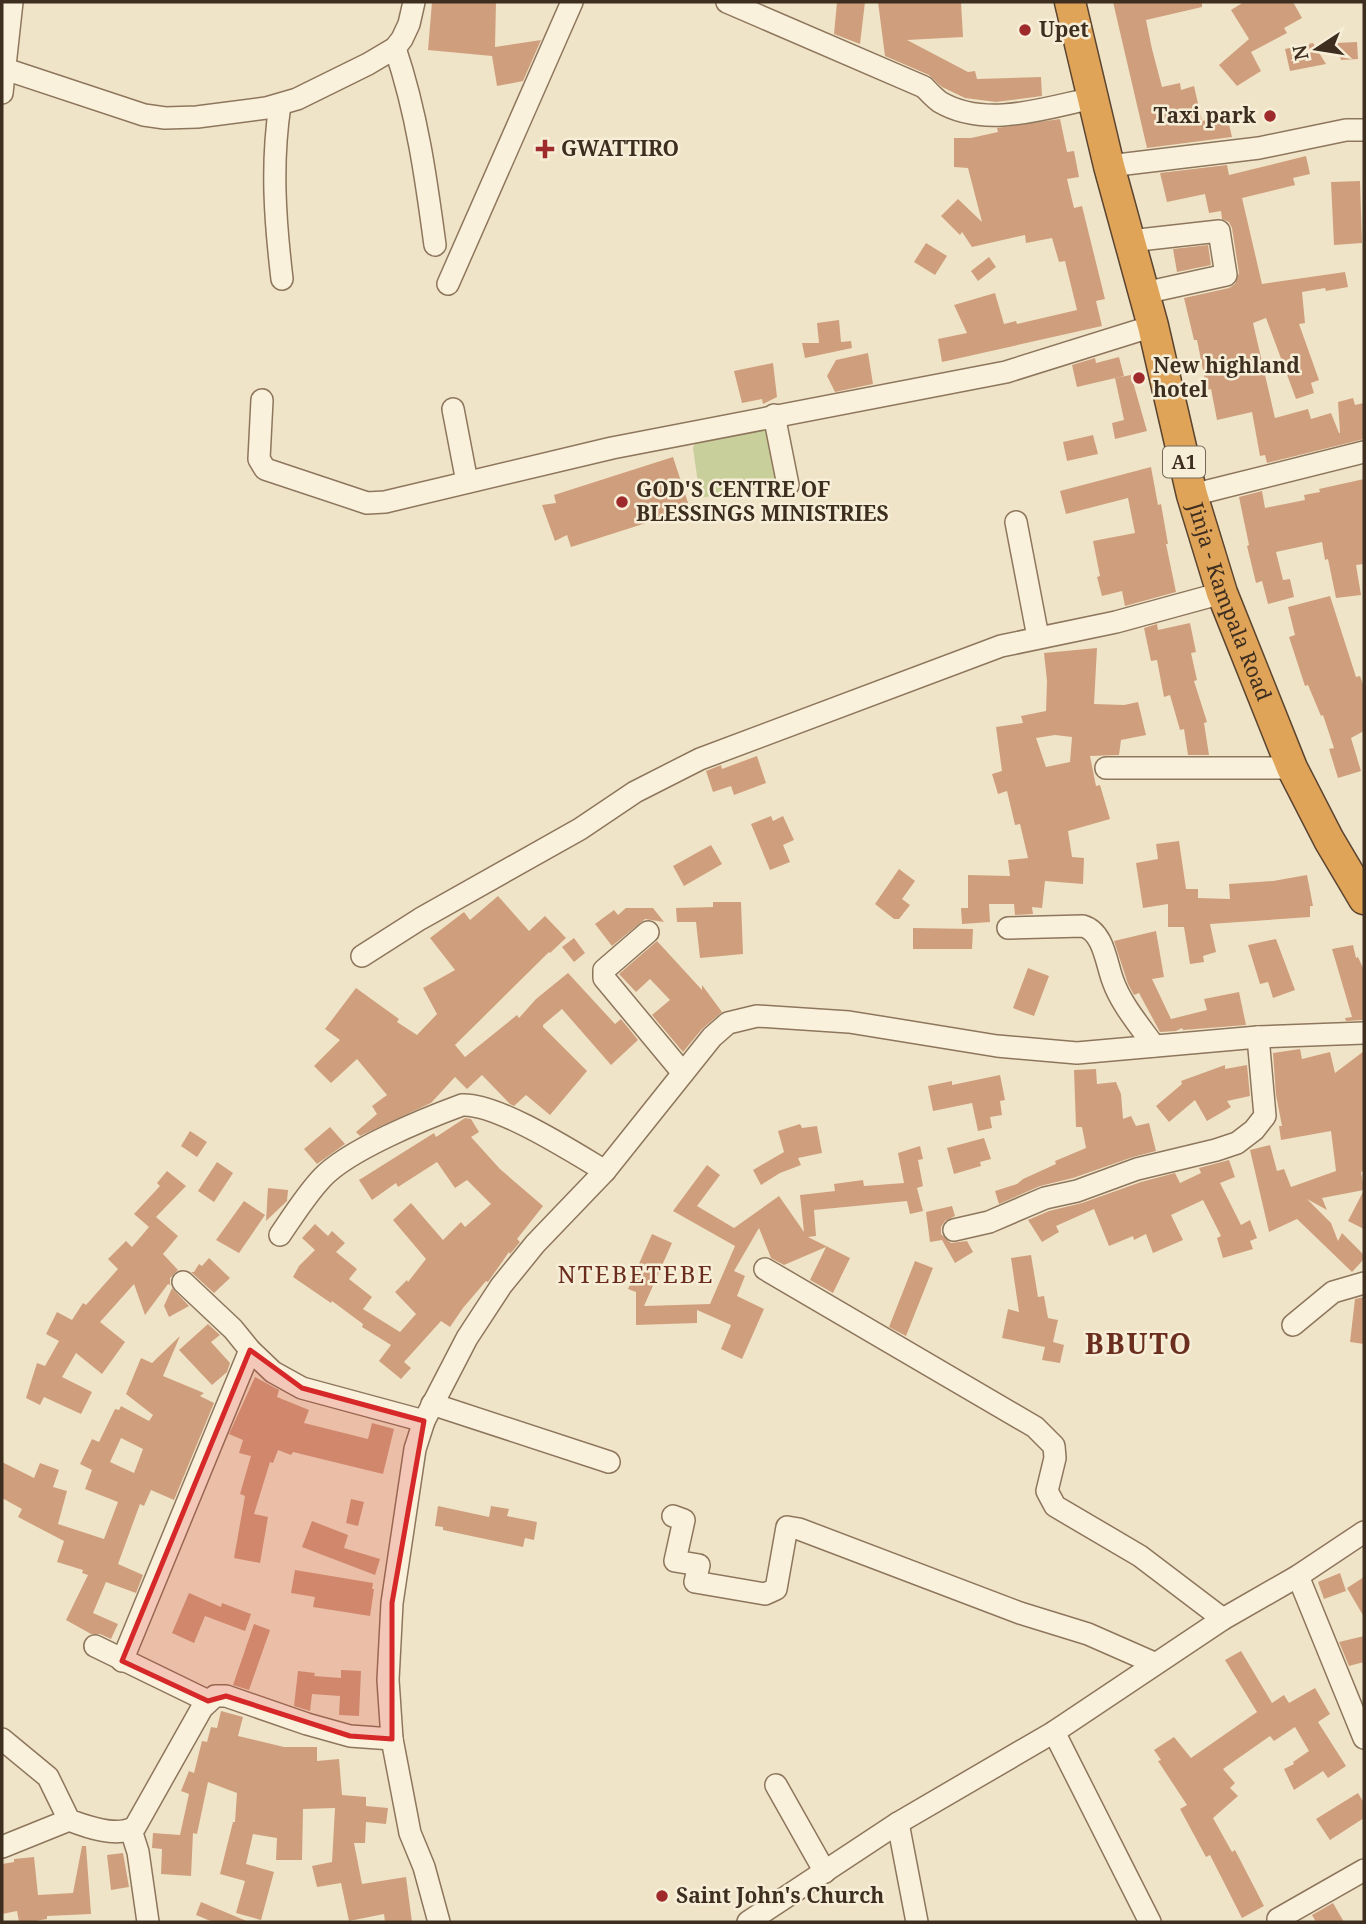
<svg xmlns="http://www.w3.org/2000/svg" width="1366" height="1924" font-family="'Noto Serif',serif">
  <rect width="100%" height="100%" fill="#f0e4c8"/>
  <polygon fill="#c9cf9b" points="772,427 781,484 700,498 693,448 695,443"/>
  <g fill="#cf9f7d" fill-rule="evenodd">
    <polygon points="432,2 496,2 495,47 541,40 523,81 497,86 492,56 428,50"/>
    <polygon points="837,2 865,2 860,44 834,34"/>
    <polygon points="878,2 961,2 963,37 907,40 968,72 975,71 977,79 1041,77 1042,96 996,102 965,98 942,87 929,75 885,56"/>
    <polygon points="1113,2 1202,2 1202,7 1146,20 1152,49 1162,87 1180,83 1181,90 1194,86 1202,121 1227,116 1232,137 1147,148"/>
    <polygon points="1244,2 1293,2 1302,18 1284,28 1287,33 1251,52 1261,71 1237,86 1219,65 1249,39 1231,10"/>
    <polygon points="1357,42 1358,59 1341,60 1336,43"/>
    <polygon points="1313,43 1326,64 1290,71 1285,49"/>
    <polygon points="1060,119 1067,152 1074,151 1079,177 1067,179 1074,208 1082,206 1105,299 1096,301 1102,326 942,362 938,339 967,333 954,305 995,293 1004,324 1016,321 1017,324 1077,310 1065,261 1059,262 1052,238 1026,243 1025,235 972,247 962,232 960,235 941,216 958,199 982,222 968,168 954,167 954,138 971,138 998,132 997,128"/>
    <polygon points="1306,156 1310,174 1293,178 1295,185 1242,198 1262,284 1345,272 1348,287 1326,291 1325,288 1302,292 1305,323 1299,324 1319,380 1311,383 1314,393 1296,399 1266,318 1253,323 1275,418 1308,409 1311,419 1331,413 1339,433 1340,433 1338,402 1353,398 1355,405 1364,403 1364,439 1267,463 1265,455 1260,456 1252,412 1217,420 1211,389 1207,390 1197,340 1194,340 1184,298 1229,288 1235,284 1239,273 1232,228 1229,222 1222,219 1221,211 1209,213 1205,194 1167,202 1160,173 1227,165 1229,175"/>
    <polygon points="1360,181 1362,243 1334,245 1331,182"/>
    <polygon points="926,243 947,256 935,275 914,262"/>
    <polygon points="1208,245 1211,265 1177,272 1173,249"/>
    <polygon points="989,257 996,267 978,281 971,271"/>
    <polygon points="839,320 841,342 851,341 852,348 805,358 802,343 819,343 817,323"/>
    <polygon points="868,353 873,384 835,392 827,376 836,360"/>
    <polygon points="1119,357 1124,376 1077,387 1072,365 1095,358 1096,363"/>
    <polygon points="773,363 777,397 763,404 762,399 742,403 734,371"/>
    <polygon points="1131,375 1147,431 1115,439 1112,423 1124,420 1115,378"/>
    <polygon points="1093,435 1098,454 1067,461 1063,442"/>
    <polygon points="673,457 690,509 571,547 567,535 555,541 542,505 556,503 554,495"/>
    <polygon points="1151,467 1158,505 1161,504 1168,544 1166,544 1176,592 1125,606 1122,591 1102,596 1097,577 1100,576 1093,541 1135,533 1128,498 1066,514 1060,491"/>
    <polygon points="1364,479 1364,564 1356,565 1361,595 1336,598 1328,559 1325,560 1322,542 1276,552 1283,580 1290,579 1294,597 1268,604 1262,581 1256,583 1247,546 1249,545 1239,497 1262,491 1265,508 1305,500 1304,495 1320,492 1319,489"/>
    <polygon points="1330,596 1356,677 1360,676 1364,687 1364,731 1351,738 1361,771 1338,778 1329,749 1334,748 1323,715 1321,716 1308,685 1305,686 1289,637 1295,635 1288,607"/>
    <polygon points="1190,623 1196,652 1191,653 1197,680 1194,681 1207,722 1204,723 1209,755 1188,755 1184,729 1180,730 1170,695 1164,697 1157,660 1151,661 1144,628 1157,624 1158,630"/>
    <path d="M1097,648L1094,704L1124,705L1138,702L1146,735L1121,740L1119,755L1090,756L1096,786L1100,785L1110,819L1068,831L1072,857L1084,858L1083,884L1045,881L1042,908L1032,907L1033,914L1015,915L1014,904H989L990,922L962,924L961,908H968V875L1010,876L1008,860L1028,858L1020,824L1015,825L1007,791L998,794L992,774L1002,771L996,727L1023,723L1021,716L1046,711L1047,681L1044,653ZM1055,735L1072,737L1070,762L1046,767L1036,738Z"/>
    <polygon points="757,756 766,783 734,795 731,786 713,792 706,771 721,765 722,769"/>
    <polygon points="771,816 773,821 783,816 794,840 783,845 790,862 770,870 751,824"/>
    <polygon points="1179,841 1186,889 1198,889 1198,898 1230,899 1229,884 1273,881 1307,875 1313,906 1310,906 1310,917 1210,924 1216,952 1203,956 1204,962 1190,964 1184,927 1168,927 1168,904 1143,908 1136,863 1158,859 1156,844"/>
    <polygon points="711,845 722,864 684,886 673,866"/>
    <polygon points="899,869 915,881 902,899 910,905 899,919 894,919 875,904"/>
    <polygon points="498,896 529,931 545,916 566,938 550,953 549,952 455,1045 465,1057 517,1015 519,1018 536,999 568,973 615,1024 621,1019 638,1040 611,1065 562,1009 543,1025 543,1027 587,1071 550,1115 526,1095 514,1106 510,1104 482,1075 467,1089 455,1077 431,1103 360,1136 356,1132 377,1114 372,1106 387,1095 357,1059 331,1083 314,1066 340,1040 325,1029 356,988 399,1019 397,1022 417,1035 437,1014 423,988 455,970 430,938 464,912 470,920"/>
    <polygon points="713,902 741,902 743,954 700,958 696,922 677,922 676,908 713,907"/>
    <polygon points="626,908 653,908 664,922 645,919 612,946 595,924 614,910 618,915"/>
    <polygon points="913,928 973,929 972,949 913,949"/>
    <polygon points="1156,931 1164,977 1152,979 1171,1019 1207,1010 1204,999 1239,992 1246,1025 1183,1030 1182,1028 1176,1031 1160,1032 1139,993 1134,995 1128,984 1114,941"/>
    <polygon points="574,938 585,953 574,962 562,947"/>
    <polygon points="1276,939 1295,990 1273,998 1268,982 1260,984 1248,945"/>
    <polygon points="657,941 702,990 702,985 722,1012 702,1029 683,1052 652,1015 670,1000 650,979 636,992 619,974"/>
    <polygon points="1353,945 1356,958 1358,957 1364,970 1364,1020 1346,1021 1345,1018 1352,1017 1332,949"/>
    <polygon points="1028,968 1049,976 1034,1016 1013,1008"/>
    <polygon points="1300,1049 1302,1059 1330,1052 1335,1073 1364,1051 1364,1171 1361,1172 1364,1189 1364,1229 1348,1221 1364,1190 1322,1198 1327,1210 1307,1199 1331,1223 1338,1241 1342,1233 1364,1255 1364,1259 1352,1272 1297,1219 1269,1232 1250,1150 1270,1145 1277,1171 1284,1169 1291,1187 1336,1171 1331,1131 1281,1140 1279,1126 1282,1126 1276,1095 1273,1053"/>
    <polygon points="1225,1065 1225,1069 1247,1065 1250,1096 1227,1101 1231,1107 1207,1121 1195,1100 1169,1122 1156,1106 1182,1084 1181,1081"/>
    <polygon points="1096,1069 1097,1084 1116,1082 1121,1094 1123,1119 1131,1116 1136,1126 1149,1123 1156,1151 1133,1157 1073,1178 1040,1186 999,1204 995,1191 1017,1184 1023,1179 1056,1164 1055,1161 1086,1148 1082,1127 1076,1127 1074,1070"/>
    <polygon points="1000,1075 1005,1100 1000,1101 1002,1115 990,1117 992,1128 978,1131 972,1103 933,1111 928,1086 952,1081 952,1085"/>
    <polygon points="465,1118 471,1119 479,1132 471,1137 500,1169 543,1206 517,1239 520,1242 510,1254 509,1252 488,1282 486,1281 463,1308 450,1327 441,1321 404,1362 411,1368 401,1379 379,1361 391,1345 362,1327 363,1324 332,1301 331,1303 293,1277 299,1266 315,1250 302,1238 315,1224 328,1236 332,1231 345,1243 336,1252 357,1269 349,1279 372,1297 363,1309 400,1332 416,1314 395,1292 407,1280 408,1282 426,1259 393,1220 411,1203 443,1240 461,1222 465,1227 491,1204 467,1180 455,1188 437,1162 398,1187 396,1183 372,1200 359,1180 434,1133 436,1137"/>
    <polygon points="800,1124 802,1128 817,1126 822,1153 798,1158 801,1165 780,1173 761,1185 753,1170 784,1152 778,1131"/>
    <polygon points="330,1127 345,1144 317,1164 304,1149"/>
    <polygon points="190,1131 207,1142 197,1157 181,1146"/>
    <polygon points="984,1138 991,1159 980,1162 981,1166 954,1174 947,1148"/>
    <polygon points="920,1146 923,1159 918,1160 923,1186 917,1188 923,1211 910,1214 907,1201 814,1210 816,1236 808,1237 850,1258 833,1293 810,1280 826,1247 784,1265 771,1258 759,1228 734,1271 745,1276 737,1296 764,1309 742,1359 721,1349 731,1325 697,1310 697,1323 636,1325 636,1292 628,1289 652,1234 672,1243 644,1306 710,1304 735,1246 673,1211 707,1165 720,1175 697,1206 734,1228 779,1196 804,1232 800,1195 835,1191 834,1184 863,1180 864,1186 904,1183 898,1153"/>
    <polygon points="1229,1160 1235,1177 1220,1183 1241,1225 1250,1220 1257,1238 1250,1241 1253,1249 1223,1258 1217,1238 1221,1236 1203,1200 1171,1215 1183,1240 1153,1253 1146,1234 1134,1240 1133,1236 1109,1246 1094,1209 1056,1226 1059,1232 1042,1242 1028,1220 1049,1211 1082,1203 1141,1182 1175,1173 1180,1183 1201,1173 1199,1168"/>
    <polygon points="217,1162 233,1173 214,1202 198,1191"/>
    <polygon points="167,1171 186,1186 156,1217 178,1236 163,1254 178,1270 170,1278 170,1285 168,1284 145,1315 134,1284 100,1322 125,1342 102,1374 76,1353 62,1377 92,1392 81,1414 44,1397 40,1405 26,1398 37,1363 45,1366 59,1341 46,1334 57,1312 72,1320 83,1303 86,1305 118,1269 108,1259 126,1241 132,1247 149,1227 134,1214 160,1186 157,1183"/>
    <polygon points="268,1188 288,1190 287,1201 266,1221"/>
    <polygon points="244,1201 265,1215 239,1253 216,1240"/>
    <polygon points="952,1206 955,1216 945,1221 941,1227 941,1234 951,1243 967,1241 973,1252 955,1263 942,1240 930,1242 926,1212"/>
    <polygon points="1031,1255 1038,1297 1044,1296 1048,1318 1058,1320 1053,1342 1064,1345 1060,1363 1042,1360 1045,1347 1002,1338 1008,1309 1019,1312 1011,1258"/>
    <polygon points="209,1258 230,1278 214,1293 191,1272 194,1272 199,1264 202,1266"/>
    <polygon points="915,1261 933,1268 906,1336 889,1327"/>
    <polygon points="172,1288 189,1306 169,1317 164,1306"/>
    <polygon points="1364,1297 1364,1344 1350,1342 1355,1299"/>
    <polygon points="208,1324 220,1335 211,1342 230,1363 227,1372 212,1385 179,1350"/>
    <path d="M180,1336L163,1376L204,1393L200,1396L214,1403L174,1500L151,1490L144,1506L140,1504L118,1564L143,1575L136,1593L106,1582L93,1613L118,1624L111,1639L100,1634H91L66,1620L88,1575L82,1573L83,1570L57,1562L64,1541L18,1517L22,1509L2,1498V1462L34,1478L40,1463L59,1470L53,1487L67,1491L58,1524L104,1539L118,1502L85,1489L92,1470L80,1464L92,1439L99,1442L115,1409L119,1410L121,1406L149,1421L153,1415L126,1394L141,1358L152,1363ZM121,1438L143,1449L134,1473L110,1462Z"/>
    <polygon points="255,1377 279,1390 277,1397 309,1410 304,1423 368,1439 372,1423 394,1429 383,1474 293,1452 291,1455 278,1450 273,1463 270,1462 254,1514 268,1517 260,1563 234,1558 245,1496 240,1494 251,1456 239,1453 243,1440 229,1434"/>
    <polygon points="351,1499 364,1502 358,1526 346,1523"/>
    <polygon points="438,1506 489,1517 491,1506 509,1509 507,1516 537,1522 534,1540 525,1538 523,1547 443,1530 443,1527 435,1526"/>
    <polygon points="312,1521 348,1535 344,1548 380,1559 375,1575 302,1547"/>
    <polygon points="295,1570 373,1583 372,1589 374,1589 370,1616 313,1607 315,1597 291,1593"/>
    <polygon points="1340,1573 1346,1591 1324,1599 1318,1582"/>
    <polygon points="1364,1577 1364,1617 1347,1588"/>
    <polygon points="189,1593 221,1607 222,1603 251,1614 245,1631 205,1616 194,1643 172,1633"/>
    <polygon points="254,1624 270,1630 249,1690 233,1685"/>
    <polygon points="1364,1636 1364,1662 1349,1666 1339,1642"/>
    <polygon points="1241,1651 1272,1703 1284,1695 1289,1703 1315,1688 1330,1714 1318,1722 1346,1766 1328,1778 1323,1771 1294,1790 1284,1769 1294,1764 1293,1762 1309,1751 1295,1727 1274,1741 1270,1736 1223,1769 1235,1783 1230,1788 1238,1796 1213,1818 1232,1852 1235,1850 1264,1906 1242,1918 1210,1855 1206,1857 1180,1809 1187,1805 1158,1761 1161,1760 1154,1750 1174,1737 1191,1758 1257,1712 1225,1660"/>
    <polygon points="341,1670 361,1671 359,1716 339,1715 340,1696 312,1694 310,1711 294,1706 298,1671 315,1673 314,1676 341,1678"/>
    <polygon points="221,1711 243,1717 238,1736 284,1747 317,1747 317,1761 339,1759 342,1795 366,1797 366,1806 388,1808 386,1824 366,1822 365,1843 354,1843 362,1884 406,1877 412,1922 385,1922 384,1914 349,1921 341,1883 317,1887 312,1866 332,1862 335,1808 303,1809 302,1860 276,1860 277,1838 253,1834 246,1864 274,1872 261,1920 236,1913 245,1881 220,1874 233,1822 235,1822 237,1793 208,1782 197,1834 193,1833 191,1876 161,1874 162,1849 152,1848 153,1833 180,1835 189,1794 181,1791 189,1771 194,1773 202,1741 207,1742 211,1727 217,1728"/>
    <polygon points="1358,1793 1364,1803 1364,1818 1330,1840 1316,1819"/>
    <polygon points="82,1846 86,1846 91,1914 47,1916 47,1919 29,1922 19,1922 17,1911 2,1914 2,1864 14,1862 14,1859 34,1857 38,1895 73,1893"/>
    <polygon points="123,1853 129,1887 111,1890 107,1855"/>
    <polygon points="201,1902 249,1922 213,1922 196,1915"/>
    <polygon points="1333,1903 1344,1922 1316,1922 1312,1915"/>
  </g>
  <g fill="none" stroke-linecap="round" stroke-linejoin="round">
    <defs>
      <g id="minor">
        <path d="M727,2L924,87C929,92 934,98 940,102C986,129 1045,108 1093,98"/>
        <path d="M395,48C417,113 426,178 435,245"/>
        <polyline points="2,68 144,115 165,118 197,117 266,108 297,99 368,64 395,48 402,39 409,24 414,2"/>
        <polyline points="2,93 12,2"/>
        <path d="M280,105C271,164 275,220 282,279"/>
        <polyline points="1109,166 1259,148 1346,130 1364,130"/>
        <polyline points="1130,241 1219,231 1226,275 1144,293"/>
        <polyline points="448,284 572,2"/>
        <polyline points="262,400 259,459 265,469 367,503 385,502 612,448 1006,372 1153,326"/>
        <polyline points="453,409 467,482"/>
        <polyline points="774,415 788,485"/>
        <polyline points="1192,495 1364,452"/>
        <polyline points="1016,522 1038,637"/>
        <polyline points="1106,768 1292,768"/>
        <path d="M1008,928L1083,926C1104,932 1106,963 1113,981C1121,1004 1140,1026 1154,1046"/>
        <polyline points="648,932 604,970 604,978 683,1073"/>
        <polyline points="362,956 420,919 580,829 635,792 700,759 1001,646 1116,622 1222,593"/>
        <polyline points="954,1230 989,1222 1045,1198 1077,1191 1137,1169 1216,1150 1237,1143 1254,1130 1265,1116 1258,1037"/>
        <path d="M280,1235C293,1216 306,1195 322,1178C348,1150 424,1119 462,1105C497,1103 573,1152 605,1171"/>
        <polyline points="765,1269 1035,1427 1054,1446 1055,1458 1047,1491 1055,1506 1140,1556 1223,1619"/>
        <polyline points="183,1282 233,1329 250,1350 273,1372 302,1388 424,1421"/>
        <polyline points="1293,1325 1333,1292 1364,1283"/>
        <polyline points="432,1404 609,1462"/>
        <polyline points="673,1516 684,1520 675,1561 699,1565 695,1582 765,1594 776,1589 787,1527 799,1529 1020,1613 1088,1634 1154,1663"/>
        <polyline points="1298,1576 1364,1738"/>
        <polyline points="95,1646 208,1701"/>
        <polyline points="122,1661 250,1350"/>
        <polyline points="1054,1732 1150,1922"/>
        <path d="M2,1739L48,1777L69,1820C87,1827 117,1838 135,1827L202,1708L215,1696H226L307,1724L350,1736L392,1739L388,1680L392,1603L415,1449L424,1421L467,1338L501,1286L535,1244L605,1171L712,1037L728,1023L757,1016L849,1022L997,1046L1077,1053L1258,1037L1364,1033"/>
        <polyline points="392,1739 410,1833 424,1867 439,1922"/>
        <polyline points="776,1785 825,1872"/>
        <polyline points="898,1823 917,1922"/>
        <polyline points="131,1830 138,1852 148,1922"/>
        <polyline points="2,1847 69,1820"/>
        <polyline points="1278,1919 1364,1870"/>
        <polyline points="748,1922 898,1823 1054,1732 1223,1619 1298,1576 1364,1532"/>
      </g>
      <g id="highway">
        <path id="s1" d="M1070,2L1109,166L1153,326L1192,495L1222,593L1292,768L1329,840L1364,899"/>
      </g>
    </defs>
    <use href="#minor" stroke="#8d765c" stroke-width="24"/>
    <use href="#highway" stroke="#5b4430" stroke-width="33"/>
    <use href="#minor" stroke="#faf1dc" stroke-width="21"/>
    <use href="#highway" stroke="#e0a458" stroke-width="30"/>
  </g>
  <path fill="#d62828" fill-opacity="0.2" stroke="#d62828" stroke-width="5" stroke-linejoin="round" d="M250,1350L302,1388L424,1421L392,1603V1739L350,1736L226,1696L208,1701L122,1661Z"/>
  <g fill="#9e2a2b" stroke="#f7eed8" stroke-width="2.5">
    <circle cx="1025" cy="30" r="7"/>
    <circle cx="1270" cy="116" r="7"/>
    <path d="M541.5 138.5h7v7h7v7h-7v7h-7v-7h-7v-7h7z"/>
    <circle cx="1139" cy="378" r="7"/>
    <circle cx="622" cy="502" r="7"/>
    <circle cx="662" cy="1896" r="7"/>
  </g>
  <g text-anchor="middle" stroke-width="5" stroke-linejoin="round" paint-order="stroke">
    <rect fill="#f7eed8" stroke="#756857" stroke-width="2" x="1163" y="446.5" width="42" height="31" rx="5"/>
    <g font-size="19" font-weight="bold" fill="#3d2e20">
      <text x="1184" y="469">A1</text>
    </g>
    <g font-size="21" font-weight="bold" fill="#3d2e20" stroke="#f7eed8" text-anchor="start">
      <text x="1039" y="37">Upet</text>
      <text x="1256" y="123" text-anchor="end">Taxi park</text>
      <text x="561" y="156">GWATTIRO</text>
      <text x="1153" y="373">New highland<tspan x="1153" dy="24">hotel</tspan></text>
      <text x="636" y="497">GOD'S CENTRE OF<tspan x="636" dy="24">BLESSINGS MINISTRIES</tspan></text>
      <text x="676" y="1903">Saint John's Church</text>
    </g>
    <g font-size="21" fill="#3d2e20" stroke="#f7eed8">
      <text dy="7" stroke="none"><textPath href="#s1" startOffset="621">Jinja - Kampala Road</textPath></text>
    </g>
    <g font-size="24" letter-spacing="2" fill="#6b2e1e" stroke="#f7eed8">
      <text x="636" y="1283">NTEBETEBE</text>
    </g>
    <g font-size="28" font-weight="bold" letter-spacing="2" fill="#6b2e1e" stroke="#f7eed8">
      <text x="1139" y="1354">BBUTO</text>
    </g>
  </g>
  <rect width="1366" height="1924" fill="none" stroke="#3d2e20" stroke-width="7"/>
  <g transform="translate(1317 49) rotate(258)" stroke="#f7eed8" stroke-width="5" paint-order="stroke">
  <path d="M0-5L12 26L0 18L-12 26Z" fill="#3d2e20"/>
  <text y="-10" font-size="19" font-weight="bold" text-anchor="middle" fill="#3d2e20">N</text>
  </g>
</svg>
